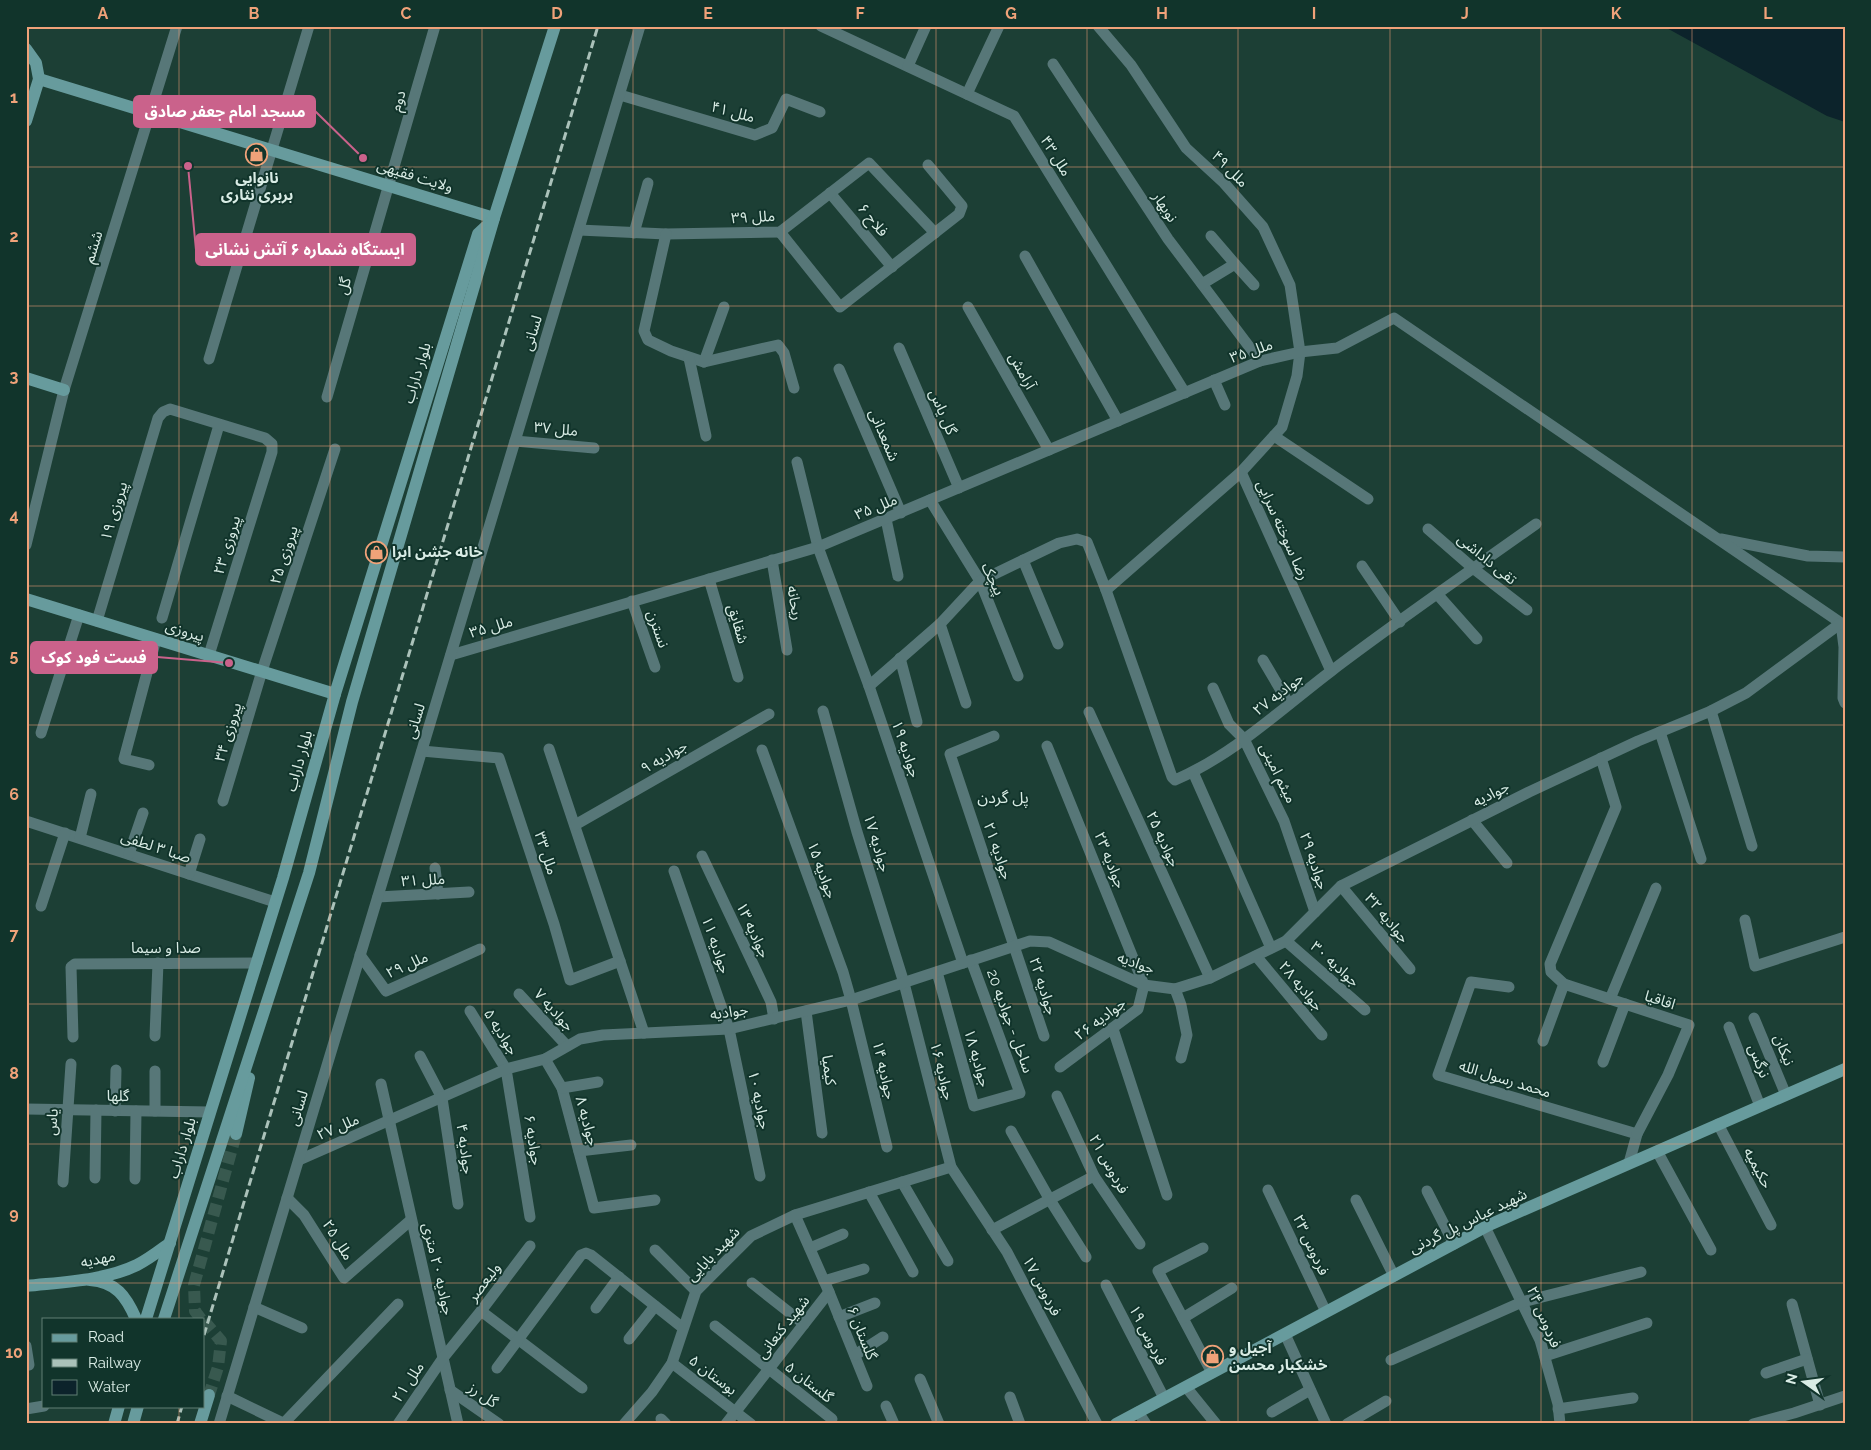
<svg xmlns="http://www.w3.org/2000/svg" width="1871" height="1450" font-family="Raleway,'Noto Sans Arabic',sans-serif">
  <rect width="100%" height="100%" fill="#1c3f35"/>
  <polygon fill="#0c232b" points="1663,26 1845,26 1845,122 1827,116"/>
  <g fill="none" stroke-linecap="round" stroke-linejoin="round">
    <g stroke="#38594f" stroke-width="12" stroke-dasharray="12 6" stroke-linecap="butt">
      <polyline points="201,1319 195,1311 194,1285 236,1134"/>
      <polyline points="204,1321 221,1341 218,1367 209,1395"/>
    </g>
    <g stroke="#577778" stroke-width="11">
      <polyline points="821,26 1014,116 1185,393"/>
      <polyline points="1098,26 1131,65 1186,148 1224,183 1263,227 1290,285 1300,352 1297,376 1282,427 1241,472 1106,590"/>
      <polyline points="1053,64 1168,239 1260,361"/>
      <polyline points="908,66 926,26"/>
      <polyline points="967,94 999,26"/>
      <polyline points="620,95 755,135 772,128 786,99 820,112"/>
      <polyline points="830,193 892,267"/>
      <polyline points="579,230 666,234 780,232 869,163 935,233"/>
      <polyline points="780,232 840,307 959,214 962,206 928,165"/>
      <polyline points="634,233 648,183"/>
      <polyline points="666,234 644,331 648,340 671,351 704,362 778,345 784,353 794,388"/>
      <polyline points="1025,256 1118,421"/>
      <polyline points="1235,264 1254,285"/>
      <polyline points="1202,284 1235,264 1211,236"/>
      <polyline points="968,307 1049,450"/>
      <polyline points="899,348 959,488"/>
      <polyline points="689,358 706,436"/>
      <polyline points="209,359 309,26"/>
      <polyline points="704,362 724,307"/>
      <polyline points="839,369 901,513"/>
      <polyline points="1214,380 1225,405"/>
      <polyline points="327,397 435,26"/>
      <polyline points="1274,436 1368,499"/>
      <polyline points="515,441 594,448"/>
      <polyline points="797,462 818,547 869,686 963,963"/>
      <polyline points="1241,472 1331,671"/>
      <polyline points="930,500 980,581 1018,676"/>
      <polyline points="886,519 898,576"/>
      <polyline points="1428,529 1474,569 1527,610"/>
      <polyline points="1721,539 1808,556 1845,557"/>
      <polyline points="26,545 64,390 177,26"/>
      <polyline points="772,560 787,650"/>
      <polyline points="1023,560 1058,644"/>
      <polyline points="1362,566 1400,622"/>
      <polyline points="709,579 738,677"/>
      <polyline points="1438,595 1477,639"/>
      <polyline points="632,601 655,667"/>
      <polyline points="162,618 219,425"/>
      <polyline points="97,621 158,418 163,412 170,409 265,438 272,444 272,452 209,655"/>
      <polyline points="940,624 966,703"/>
      <polyline points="451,655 818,547 1260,361 1300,352 1337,348 1394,318 1841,623 1844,647 1843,698 1845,703"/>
      <polyline points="900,658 917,722"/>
      <polyline points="1263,660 1289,704"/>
      <path d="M869,686L940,624L980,581L1059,543L1077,539L1087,542L1106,590L1172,777L1175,780C1233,755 1280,710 1330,672C1397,621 1467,573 1536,524"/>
      <polyline points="1213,688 1229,724 1244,739 1284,821 1315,912"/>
      <polyline points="823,711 857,832 904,983 951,1167 1007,1252 1097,1424"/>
      <polyline points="1711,711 1752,846"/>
      <polyline points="1089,712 1210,978"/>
      <polyline points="1660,732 1701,859"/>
      <polyline points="41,733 79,615"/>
      <polyline points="994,736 950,754 1044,1036"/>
      <polyline points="1047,746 1144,985 1138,1009 1060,1067"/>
      <polyline points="549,749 644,1033"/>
      <polyline points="762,750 843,972 851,1000 887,1147"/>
      <polyline points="422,751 499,758 554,924 570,980 620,961"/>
      <polyline points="149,765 124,759 156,639"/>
      <polyline points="1193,772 1271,948"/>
      <polyline points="223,801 262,671 335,449"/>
      <polyline points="1472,820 1507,863"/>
      <polyline points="26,821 275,902"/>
      <polyline points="575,825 769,714"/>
      <polyline points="80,838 91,794"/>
      <polyline points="129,854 143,813"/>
      <polyline points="702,856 771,1002 774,1019"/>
      <polyline points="435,868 438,894"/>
      <polyline points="674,871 729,1029 760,1176"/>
      <polyline points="189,874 200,839"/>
      <polyline points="1341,886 1410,969"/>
      <polyline points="378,897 469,892"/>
      <polyline points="41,906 65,833"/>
      <polyline points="1745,920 1755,966 1845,937"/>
      <polyline points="1286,941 1365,1010"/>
      <polyline points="360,955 386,991 480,949"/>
      <polyline points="1256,956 1322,1035"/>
      <polyline points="937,972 974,1106 1020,1093 971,960"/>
      <polyline points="1564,984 1551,972 1550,964 1616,807 1601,758"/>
      <polyline points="1509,987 1471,982 1438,1075 1637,1134 1629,1163"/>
      <polyline points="1175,989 1181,1005 1187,1035 1181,1058"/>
      <polyline points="519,994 567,1046"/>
      <polyline points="1610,999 1656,888"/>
      <polyline points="470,1011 506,1069 530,1217"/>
      <polyline points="806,1011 822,1133"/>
      <polyline points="1754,1018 1786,1095"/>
      <polyline points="1729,1027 1760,1106"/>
      <polyline points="1113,1029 1167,1195"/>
      <polyline points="155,1036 158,963"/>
      <polyline points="73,1037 71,967 75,964 257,963"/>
      <polyline points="1543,1041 1564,984 1689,1025 1668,1075 1637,1134"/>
      <polyline points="420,1056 442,1098 458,1204"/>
      <polyline points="545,1059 562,1088 594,1208 655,1200"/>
      <polyline points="1603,1062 1625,1004"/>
      <polyline points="381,1084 458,1424"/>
      <polyline points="562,1088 598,1082"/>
      <polyline points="1057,1096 1094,1176 1140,1244"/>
      <polyline points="26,1109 210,1112"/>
      <polyline points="115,1111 116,1070"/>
      <polyline points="155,1111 155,1071"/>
      <polyline points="1718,1124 1771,1225"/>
      <polyline points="1011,1131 1050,1200 1086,1257"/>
      <polyline points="579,1151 631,1145"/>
      <polyline points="1657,1151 1711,1250"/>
      <polyline points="299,1160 506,1069 545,1059 580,1039 603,1035 729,1029 851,1000 1030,941 1049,942 1144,985 1175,989 1210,978 1286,941 1341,886 1529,792 1638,741 1711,711 1746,693 1841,623"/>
      <polyline points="95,1178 96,1110"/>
      <polyline points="135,1179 136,1111"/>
      <polyline points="63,1182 71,1064"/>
      <polyline points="902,1182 948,1261"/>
      <polyline points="1268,1190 1326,1312"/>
      <polyline points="1427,1191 1454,1244"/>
      <polyline points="869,1192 913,1272"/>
      <polyline points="287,1198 304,1215 344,1278 411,1220"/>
      <polyline points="1356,1200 1394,1276"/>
      <polyline points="795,1215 829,1292 867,1386"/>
      <polyline points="1485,1227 1540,1340 1558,1404 1560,1424"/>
      <polyline points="992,1230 1094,1176"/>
      <polyline points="810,1248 843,1234"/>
      <polyline points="1203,1248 1158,1271 1212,1373"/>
      <polyline points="655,1250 696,1291"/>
      <polyline points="824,1281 864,1269"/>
      <polyline points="752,1283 804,1324"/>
      <polyline points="1106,1285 1164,1398"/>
      <polyline points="1792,1304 1820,1405"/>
      <polyline points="254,1307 302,1328"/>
      <polyline points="596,1308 619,1277"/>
      <polyline points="481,1311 582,1388"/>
      <polyline points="839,1317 875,1303"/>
      <polyline points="1183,1318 1232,1288"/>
      <polyline points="715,1326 832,1419"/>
      <polyline points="1285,1334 1326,1424"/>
      <polyline points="629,1339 655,1306"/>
      <polyline points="26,1346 29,1365"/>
      <polyline points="855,1355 883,1337"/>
      <polyline points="1545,1356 1647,1323"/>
      <polyline points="1391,1360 1522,1302 1641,1272"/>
      <polyline points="672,1363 751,1424"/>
      <polyline points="497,1368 581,1255 586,1253 591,1255 683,1328"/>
      <polyline points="1766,1373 1807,1359"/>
      <polyline points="920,1379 939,1424"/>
      <polyline points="1186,1387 1216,1424"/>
      <polyline points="450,1390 499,1424"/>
      <polyline points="227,1396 285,1424"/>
      <polyline points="1010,1397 1020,1424"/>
      <polyline points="886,1406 894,1424"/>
      <polyline points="26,1409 44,1406"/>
      <polyline points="1558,1409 1633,1398"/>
      <polyline points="1138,1412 1146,1424"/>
      <polyline points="1272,1412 1310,1390"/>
      <polyline points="661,1419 666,1424"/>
      <polyline points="284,1423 398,1304"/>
      <polyline points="219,1424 640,26"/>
      <polyline points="398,1424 443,1358 481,1311 530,1246"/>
      <polyline points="624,1424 652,1392 672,1363 696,1291 751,1236 795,1215 951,1167"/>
      <polyline points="726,1424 829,1292"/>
      <polyline points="1347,1424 1386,1401"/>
      <polyline points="1753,1424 1794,1413 1845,1396"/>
    </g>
    <g stroke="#679b9d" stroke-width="12">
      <polyline points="26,49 36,63 39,79 26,121"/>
      <polyline points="39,79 494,218"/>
      <polyline points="26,378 64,390"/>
      <polyline points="26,599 335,694"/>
      <polyline points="236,1134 249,1078"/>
      <path d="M90,1280C116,1282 126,1296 136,1319"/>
      <path d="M26,1286C62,1282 104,1281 137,1265C149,1259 159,1251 170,1243"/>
      <polyline points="146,1319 283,878 335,694 478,234 493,220"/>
      <polyline points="164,1319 309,873 352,702 494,218 555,26"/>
      <polyline points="114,1424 119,1406"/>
      <polyline points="133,1424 138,1406"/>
      <polyline points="200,1424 209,1395"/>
      <polyline points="1116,1424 1489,1225 1845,1069"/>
    </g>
    <g stroke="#abc2ba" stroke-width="3" stroke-dasharray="8 4" stroke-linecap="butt">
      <polyline points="204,1335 598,26"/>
      <polyline points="177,1424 182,1406"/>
    </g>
  </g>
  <path fill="none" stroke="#f0a279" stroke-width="1" stroke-opacity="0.55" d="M179,26V1319M330,26V1424M482,26V1424M633,26V1424M784,26V1424M936,26V1424M1087,26V1424M1238,26V1424M1390,26V1424M1541,26V1424M1692,26V1424M26,167H1845M26,306H1845M26,446H1845M26,586H1845M26,725H1845M26,864H1845M26,1004H1845M26,1144H1845M26,1283H1845M179,1406V1424"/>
  <defs>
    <symbol id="shop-ring" viewBox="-11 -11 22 22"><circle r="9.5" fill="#11342b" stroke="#f0a279" stroke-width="1.5"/><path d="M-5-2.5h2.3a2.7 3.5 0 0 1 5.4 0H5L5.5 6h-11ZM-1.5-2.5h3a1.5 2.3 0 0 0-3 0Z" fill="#f0a279"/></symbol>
  </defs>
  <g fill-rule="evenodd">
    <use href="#shop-ring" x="244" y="142" width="25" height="25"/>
    <use href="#shop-ring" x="364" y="540" width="25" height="25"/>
    <use href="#shop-ring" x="1200" y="1344" width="25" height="25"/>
  </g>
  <g text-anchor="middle" stroke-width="4" stroke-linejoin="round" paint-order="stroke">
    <g font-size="15" fill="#d9ece5" stroke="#11342b">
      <text transform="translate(398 101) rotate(-74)" y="5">دوم</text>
      <text transform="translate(733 112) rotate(15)" y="5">ملل ۴۱</text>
      <text transform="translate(1056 156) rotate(58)" y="5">ملل ۴۳</text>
      <text transform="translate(1230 169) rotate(45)" y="5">ملل ۴۹</text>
      <text transform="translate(415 176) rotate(17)" y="5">ولایت فقیهی</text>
      <text transform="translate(1165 207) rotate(57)" y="5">نوبهار</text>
      <text transform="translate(753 217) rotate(-3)" y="5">ملل ۳۹</text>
      <text transform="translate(873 220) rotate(50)" y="5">فلاح ۶</text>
      <text transform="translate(93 247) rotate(-73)" y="5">ششم</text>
      <text transform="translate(344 286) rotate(-74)" y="5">گل</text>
      <text transform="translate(532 333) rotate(-73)" y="5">لسانی</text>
      <text transform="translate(1251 351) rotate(-19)" y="5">ملل ۳۵</text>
      <text transform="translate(1022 371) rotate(61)" y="5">آرامش</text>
      <text transform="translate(417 373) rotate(-73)" y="5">بلوار داراب</text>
      <text transform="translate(943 412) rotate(67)" y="5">گل یاس</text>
      <text transform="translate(556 429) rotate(5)" y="5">ملل ۳۷</text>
      <text transform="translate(884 435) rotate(67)" y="5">شمعدانی</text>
      <text transform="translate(876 507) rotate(-22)" y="5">ملل ۳۵</text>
      <text transform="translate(114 511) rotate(-73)" y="5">پیروزی ۱۹</text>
      <text transform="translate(1283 530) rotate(66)" y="5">رضا سوخته سرایی</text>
      <text transform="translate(227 545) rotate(-73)" y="5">پیروزی ۲۳</text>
      <text transform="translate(284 555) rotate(-72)" y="5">پیروزی ۲۵</text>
      <text transform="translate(1487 559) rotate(39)" y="5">تقی داداشی</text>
      <text transform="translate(993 579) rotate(64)" y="5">پیچک</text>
      <text transform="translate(795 603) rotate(81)" y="5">ریحانه</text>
      <text transform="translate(738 624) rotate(74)" y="5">شقایق</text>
      <text transform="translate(491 627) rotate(-16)" y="5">ملل ۳۵</text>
      <text transform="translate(658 629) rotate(71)" y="5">نسترن</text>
      <text transform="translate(185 631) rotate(17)" y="5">پیروزی</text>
      <text transform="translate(1278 694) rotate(-38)" y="5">جوادیه ۲۷</text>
      <text transform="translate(415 721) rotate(-73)" y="5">لسانی</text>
      <text transform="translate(228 732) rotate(-73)" y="5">پیروزی ۳۴</text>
      <text transform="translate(906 749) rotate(71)" y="5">جوادیه ۱۹</text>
      <text transform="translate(664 757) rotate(-30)" y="5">جوادیه ۹</text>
      <text transform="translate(299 761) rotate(-74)" y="5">بلوار داراب</text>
      <text transform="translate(1278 773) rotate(64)" y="5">میثم امینی</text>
      <text transform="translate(1491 794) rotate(-27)" y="5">جوادیه</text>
      <text transform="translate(1163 839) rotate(65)" y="5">جوادیه ۲۵</text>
      <text transform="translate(877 843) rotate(73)" y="5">جوادیه ۱۷</text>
      <text transform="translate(156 847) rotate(18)" y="5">صبا ۳ لطفی</text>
      <text transform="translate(998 851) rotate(71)" y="5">جوادیه ۲۱</text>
      <text transform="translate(546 853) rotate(72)" y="5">ملل ۳۳</text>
      <text transform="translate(1110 860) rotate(68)" y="5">جوادیه ۲۳</text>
      <text transform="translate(1314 861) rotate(71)" y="5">جوادیه ۲۹</text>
      <text transform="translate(822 870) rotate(70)" y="5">جوادیه ۱۵</text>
      <text transform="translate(423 880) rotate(-3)" y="5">ملل ۳۱</text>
      <text transform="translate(1387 918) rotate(50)" y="5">جوادیه ۳۲</text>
      <text transform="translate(753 930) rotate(65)" y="5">جوادیه ۱۳</text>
      <text transform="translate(716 945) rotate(71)" y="5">جوادیه ۱۱</text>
      <text x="166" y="953">صدا و سیما</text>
      <text transform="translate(1136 963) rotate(20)" y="5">جوادیه</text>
      <text transform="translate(1335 964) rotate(42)" y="5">جوادیه ۳۰</text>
      <text transform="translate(407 965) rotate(-24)" y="5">ملل ۲۹</text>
      <text transform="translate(1043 986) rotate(72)" y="5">جوادیه ۲۲</text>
      <text transform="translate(1301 986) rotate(50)" y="5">جوادیه ۲۸</text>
      <text transform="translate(1660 1000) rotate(18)" y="5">اقاقیا</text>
      <text transform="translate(554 1010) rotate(48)" y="5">جوادیه ۷</text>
      <text transform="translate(729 1012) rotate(-8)" y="5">جوادیه</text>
      <text transform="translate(1100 1019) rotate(-37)" y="5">جوادیه ۲۶</text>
      <text transform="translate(1010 1021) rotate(70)" y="5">ساحل - جوادیه 20</text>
      <text transform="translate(501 1032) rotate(58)" y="5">۵ جوادیه</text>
      <text transform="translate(1784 1050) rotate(68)" y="5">نیکان</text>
      <text transform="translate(977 1058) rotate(74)" y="5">جوادیه ۱۸</text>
      <text transform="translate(1759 1061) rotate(68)" y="5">نرگس</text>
      <text transform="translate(829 1070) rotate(82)" y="5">کیمیا</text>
      <text transform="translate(884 1070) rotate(77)" y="5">جوادیه ۱۴</text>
      <text transform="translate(942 1071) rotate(76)" y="5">جوادیه ۱۶</text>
      <text transform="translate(1505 1079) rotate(17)" y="5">محمد رسول الله</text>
      <text transform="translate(118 1096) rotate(1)" y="5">گلها</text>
      <text transform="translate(759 1100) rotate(78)" y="5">جوادیه ۱۰</text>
      <text transform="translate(298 1108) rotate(-73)" y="5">لسانی</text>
      <text transform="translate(587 1121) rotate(75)" y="5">جوادیه ۸</text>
      <text transform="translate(52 1122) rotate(-86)" y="5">یاس</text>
      <text transform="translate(338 1127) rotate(-23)" y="5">ملل ۲۷</text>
      <text transform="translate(533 1140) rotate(81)" y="5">جوادیه ۶</text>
      <text transform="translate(182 1148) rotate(-73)" y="5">بلوار داراب</text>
      <text transform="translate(465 1149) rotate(82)" y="5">جوادیه ۴</text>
      <text transform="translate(1109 1164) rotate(61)" y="5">فردوس ۲۱</text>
      <text transform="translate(1758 1168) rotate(62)" y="5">حکیمیه</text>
      <text transform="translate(1468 1221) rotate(-26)" y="5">شهید عباس پل گردنی</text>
      <text transform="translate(338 1240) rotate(58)" y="5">ملل ۲۵</text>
      <text transform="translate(1311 1245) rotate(65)" y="5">فردوس ۲۳</text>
      <text transform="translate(713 1254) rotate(-46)" y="5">شهید بابایی</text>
      <text transform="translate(98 1259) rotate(-12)" y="5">مهدیه</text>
      <text transform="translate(438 1269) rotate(77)" y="5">جوادیه ۲۰ متری</text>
      <text transform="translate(484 1282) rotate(-53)" y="5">ولیعصر</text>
      <text transform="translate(1042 1286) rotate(62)" y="5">فردوس ۱۷</text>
      <text transform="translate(1544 1317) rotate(67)" y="5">فردوس ۲۴</text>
      <text transform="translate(783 1327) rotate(-52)" y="5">شهید کنعانی</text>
      <text transform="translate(862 1333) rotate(68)" y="5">گلستان ۶</text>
      <text transform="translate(1148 1335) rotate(63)" y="5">فردوس ۱۹</text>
      <text transform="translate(713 1375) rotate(37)" y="5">بوستان ۵</text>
      <text transform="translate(408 1382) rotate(-56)" y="5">ملل ۲۱</text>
      <text transform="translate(809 1382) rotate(38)" y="5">گلستان ۵</text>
      <text transform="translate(483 1395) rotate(35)" y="5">گل رز</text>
    </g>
    <g font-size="15" font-weight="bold" fill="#d9ece5" stroke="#11342b" text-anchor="start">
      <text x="257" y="183" text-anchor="middle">نانوایی<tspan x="257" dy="17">بربری نثاری</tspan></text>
      <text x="392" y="557">خانه جشن ابرا</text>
      <text x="1229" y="1353">آجیل و<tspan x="1229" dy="17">خشکبار محسن</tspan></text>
    </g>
    <g font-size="16" fill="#d9ece5" stroke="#11342b">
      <text x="1003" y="803">پل گردن</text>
    </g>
  </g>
  <path fill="none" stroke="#ca628b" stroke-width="2" d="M363 158L315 111M188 166L196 250M229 663L157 657"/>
  <g fill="#ca628b" stroke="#11342b" stroke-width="2">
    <circle cx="363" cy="158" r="5"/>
    <circle cx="188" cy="166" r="5"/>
    <circle cx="229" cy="663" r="5"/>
  </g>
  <g fill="#ca628b" stroke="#ca628b" stroke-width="2">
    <rect x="134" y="96" width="181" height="31" rx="5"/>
    <rect x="196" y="234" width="219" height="31" rx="5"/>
    <rect x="31" y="642" width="126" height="31" rx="5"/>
  </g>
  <g font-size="16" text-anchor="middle" font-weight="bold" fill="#fff">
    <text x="225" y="117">مسجد امام جعفر صادق</text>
    <text x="305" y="255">ایستگاه شماره ۶ آتش نشانی</text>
    <text x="94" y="663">فست فود کوک</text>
  </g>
  <rect width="1871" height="1450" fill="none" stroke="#11342b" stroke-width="55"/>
  <rect x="42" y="1318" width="162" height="90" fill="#11342b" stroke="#617e75"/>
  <rect x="52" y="1334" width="25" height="8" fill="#679b9d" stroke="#617e75"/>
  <text x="88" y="1342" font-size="15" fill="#d9ece5">Road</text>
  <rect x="52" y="1359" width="25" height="8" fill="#abc2ba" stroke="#617e75"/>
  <text x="88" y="1368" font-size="15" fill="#d9ece5">Railway</text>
  <rect x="52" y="1380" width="25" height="15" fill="#0c232b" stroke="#617e75"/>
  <text x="88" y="1392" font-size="15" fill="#d9ece5">Water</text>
  <g transform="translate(1804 1382) rotate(284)" stroke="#11342b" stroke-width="4" paint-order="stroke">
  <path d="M0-4L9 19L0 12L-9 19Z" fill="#d9ece5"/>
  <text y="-8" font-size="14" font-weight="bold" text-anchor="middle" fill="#d9ece5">N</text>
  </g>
  <rect x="28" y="28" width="1816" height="1394" fill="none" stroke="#f0a279" stroke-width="2"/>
  <g font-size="16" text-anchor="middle" font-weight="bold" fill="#f0a279">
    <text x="103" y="19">A</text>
    <text x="254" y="19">B</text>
    <text x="406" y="19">C</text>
    <text x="557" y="19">D</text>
    <text x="708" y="19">E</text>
    <text x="860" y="19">F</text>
    <text x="1011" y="19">G</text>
    <text x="1162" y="19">H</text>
    <text x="1314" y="19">I</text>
    <text x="1465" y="19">J</text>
    <text x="1616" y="19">K</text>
    <text x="1768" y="19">L</text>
    <text x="14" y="103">1</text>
    <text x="14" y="242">2</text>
    <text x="14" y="382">3</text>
    <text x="14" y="521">4</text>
    <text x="14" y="661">5</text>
    <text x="14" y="800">6</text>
    <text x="14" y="940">7</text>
    <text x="14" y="1079">8</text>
    <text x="14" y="1219">9</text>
    <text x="14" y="1358">10</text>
  </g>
</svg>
